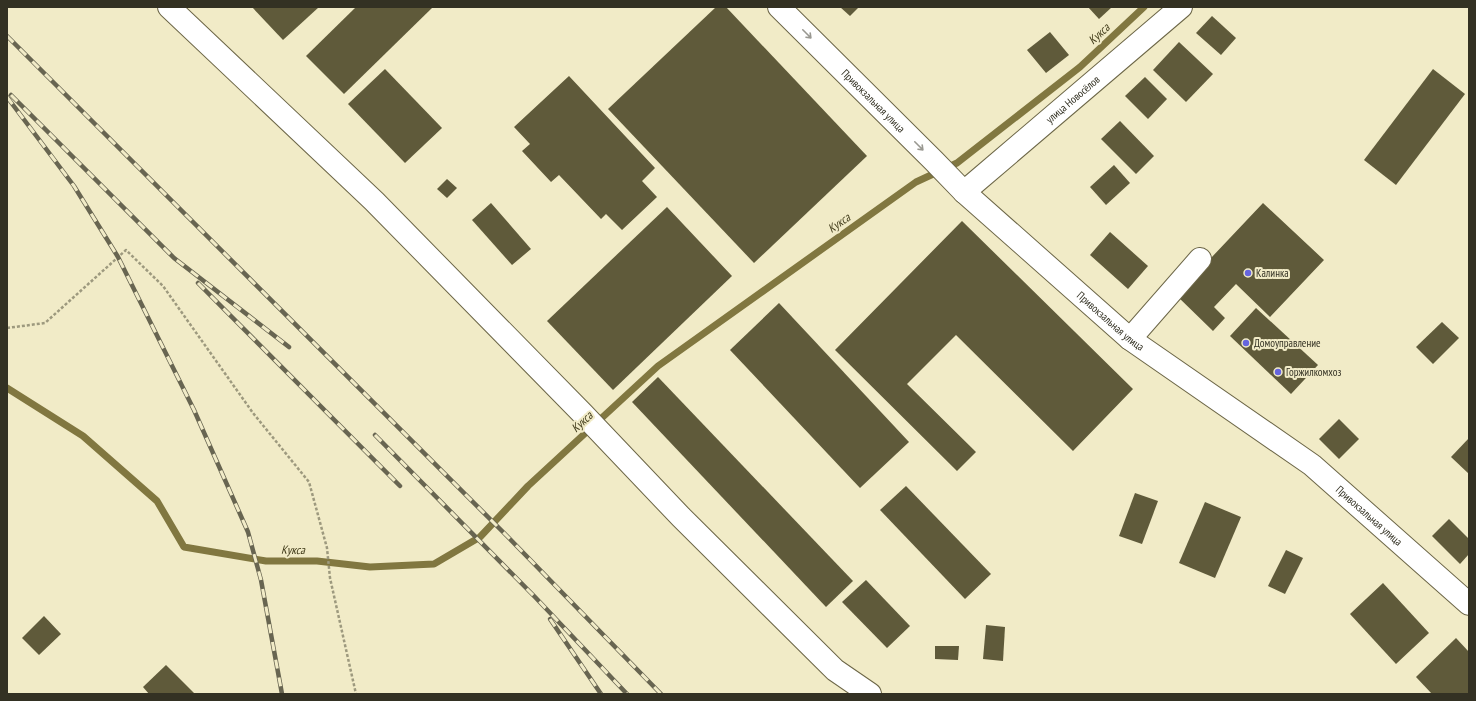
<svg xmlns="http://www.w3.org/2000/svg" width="1476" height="701" font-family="'PT Sans Narrow',sans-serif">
  <rect width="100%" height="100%" fill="#f1ebc7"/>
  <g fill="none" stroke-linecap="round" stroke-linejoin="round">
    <polyline stroke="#817740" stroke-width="7" points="7,388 83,436 157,501 184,547 266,561 317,561 370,567 434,564 480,537 528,486 658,366 916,182 957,163 1080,67 1144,7"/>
  </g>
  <g fill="#5f5a3a">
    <polygon points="252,7 319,7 283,40"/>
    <polygon points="356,7 433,7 344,94 306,56"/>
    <polygon points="716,7 726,7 867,156 754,263 608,109"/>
    <polygon points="840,7 859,7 850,16"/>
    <polygon points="1088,7 1112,7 1099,19"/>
    <polygon points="1212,16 1236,38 1221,55 1196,33"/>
    <polygon points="1050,32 1069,55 1046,73 1027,50"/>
    <polygon points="1179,42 1213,74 1186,102 1153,70"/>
    <polygon points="385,69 442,128 405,163 348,104"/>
    <polygon points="1433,69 1465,94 1396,185 1364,160"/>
    <polygon points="569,76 655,168 642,181 657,197 622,230 606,214 601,219 559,175 551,182 522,151 530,144 514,127"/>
    <polygon points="1145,77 1167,99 1148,119 1125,96"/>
    <polygon points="1120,121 1154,156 1136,174 1101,139"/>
    <polygon points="1114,165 1130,183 1106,205 1090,187"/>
    <polygon points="447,179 457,188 447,198 437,189"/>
    <polygon points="491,203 531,249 512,265 472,220"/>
    <polygon points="1263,203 1324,260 1270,317 1236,284 1214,307 1225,318 1213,331 1176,295"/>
    <polygon points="667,207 732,276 613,390 547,321"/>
    <polygon points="962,221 1133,389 1073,451 956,335 907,384 976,452 957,471 835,350"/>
    <polygon points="1110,232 1148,266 1128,289 1090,255"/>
    <polygon points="779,303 909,442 860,488 730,350"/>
    <polygon points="1256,308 1318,365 1291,394 1230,336"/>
    <polygon points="1442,322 1459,338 1433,364 1416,347"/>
    <polygon points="658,377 853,581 826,607 632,402"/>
    <polygon points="1339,419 1359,439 1339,459 1319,439"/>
    <polygon points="1469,438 1469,474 1451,457"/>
    <polygon points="906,486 991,574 965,599 880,510"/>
    <polygon points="1135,493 1158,501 1142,544 1119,536"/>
    <polygon points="1205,502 1241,517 1215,578 1179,563"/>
    <polygon points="1449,519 1469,539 1469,554 1460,564 1432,536"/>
    <polygon points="1286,550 1303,558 1285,594 1268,586"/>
    <polygon points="866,580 910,626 887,648 842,602"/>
    <polygon points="1383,583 1429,633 1396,664 1350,614"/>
    <polygon points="44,616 61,634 39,655 22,638"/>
    <polygon points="986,625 1005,627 1003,661 983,659"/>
    <polygon points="1456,638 1469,652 1469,694 1432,694 1416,677"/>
    <polygon points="935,646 959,646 958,660 935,659"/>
    <polygon points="166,665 195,694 149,694 143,687"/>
  </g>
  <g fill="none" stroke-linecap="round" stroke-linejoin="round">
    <defs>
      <g id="minor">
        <polyline points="169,7 374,201 583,414 681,517 835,670 870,694"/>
        <path id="s1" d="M779,7L934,161L964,192L1130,339L1312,465L1469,604"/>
        <path id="s2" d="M964,192L1181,7"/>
        <polyline points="1130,339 1200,259"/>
      </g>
    </defs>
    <use href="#minor" stroke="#6c6647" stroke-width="24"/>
    <polyline stroke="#9d997e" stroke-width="2.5" stroke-dasharray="3 2" stroke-linecap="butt" points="7,328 45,323 126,250 163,286 253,413 309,482 327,548 330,578 356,694"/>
    <use href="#minor" stroke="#fff" stroke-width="22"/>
    <defs>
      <g id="rail">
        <polyline points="7,36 507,536 661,694"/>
        <polyline points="11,95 174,258 289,347"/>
        <polyline points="7,97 74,186 118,257 194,410 248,532 261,580 282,694"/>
        <polyline points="198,283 400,486"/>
        <polyline points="375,435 535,597 627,694"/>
        <polyline points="550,619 601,694"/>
      </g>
    </defs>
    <use href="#rail" stroke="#686551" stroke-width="4.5"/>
    <use href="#rail" stroke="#f1ebc7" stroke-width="3" stroke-dasharray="9" stroke-linecap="butt"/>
  </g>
  <defs><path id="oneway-shaft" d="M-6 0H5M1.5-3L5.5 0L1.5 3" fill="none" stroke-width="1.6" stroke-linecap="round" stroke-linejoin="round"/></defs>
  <g stroke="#999891">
    <use href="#oneway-shaft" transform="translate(807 34) rotate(45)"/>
    <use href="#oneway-shaft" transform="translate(919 146) rotate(45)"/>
  </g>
  <g fill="#6665de" stroke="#f1ebc7" stroke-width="1.5">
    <circle cx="1248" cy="273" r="4"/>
    <circle cx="1246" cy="343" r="4"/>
    <circle cx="1278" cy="372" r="4"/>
  </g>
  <g text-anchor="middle" stroke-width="4" stroke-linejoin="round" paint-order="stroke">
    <g font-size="11" fill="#333123" stroke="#f1ebc7">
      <text dy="4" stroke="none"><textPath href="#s2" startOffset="143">улица Новосёлов</textPath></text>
      <text dy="4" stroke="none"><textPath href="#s1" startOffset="133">Привокзальная улица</textPath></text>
      <text dy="4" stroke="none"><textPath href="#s1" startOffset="457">Привокзальная улица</textPath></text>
      <text dy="4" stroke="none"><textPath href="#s1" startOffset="781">Привокзальная улица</textPath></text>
    </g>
    <g font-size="11" fill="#333123" stroke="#f1ebc7" text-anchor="start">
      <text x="1256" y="277">Калинка</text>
      <text x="1254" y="347">Домоуправление</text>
      <text x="1286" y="376">Горжилкомхоз</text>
    </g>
    <g font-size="12" font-style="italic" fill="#3f3918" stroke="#f1ebc7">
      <text transform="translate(1099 34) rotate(-43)" y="4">Кукса</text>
      <text transform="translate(839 223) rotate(-35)" y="4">Кукса</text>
      <text transform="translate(582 422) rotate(-43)" y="4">Кукса</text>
      <text transform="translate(293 550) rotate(1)" y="4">Кукса</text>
    </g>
  </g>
  <rect width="1476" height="701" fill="none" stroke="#333123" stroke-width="16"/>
</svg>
